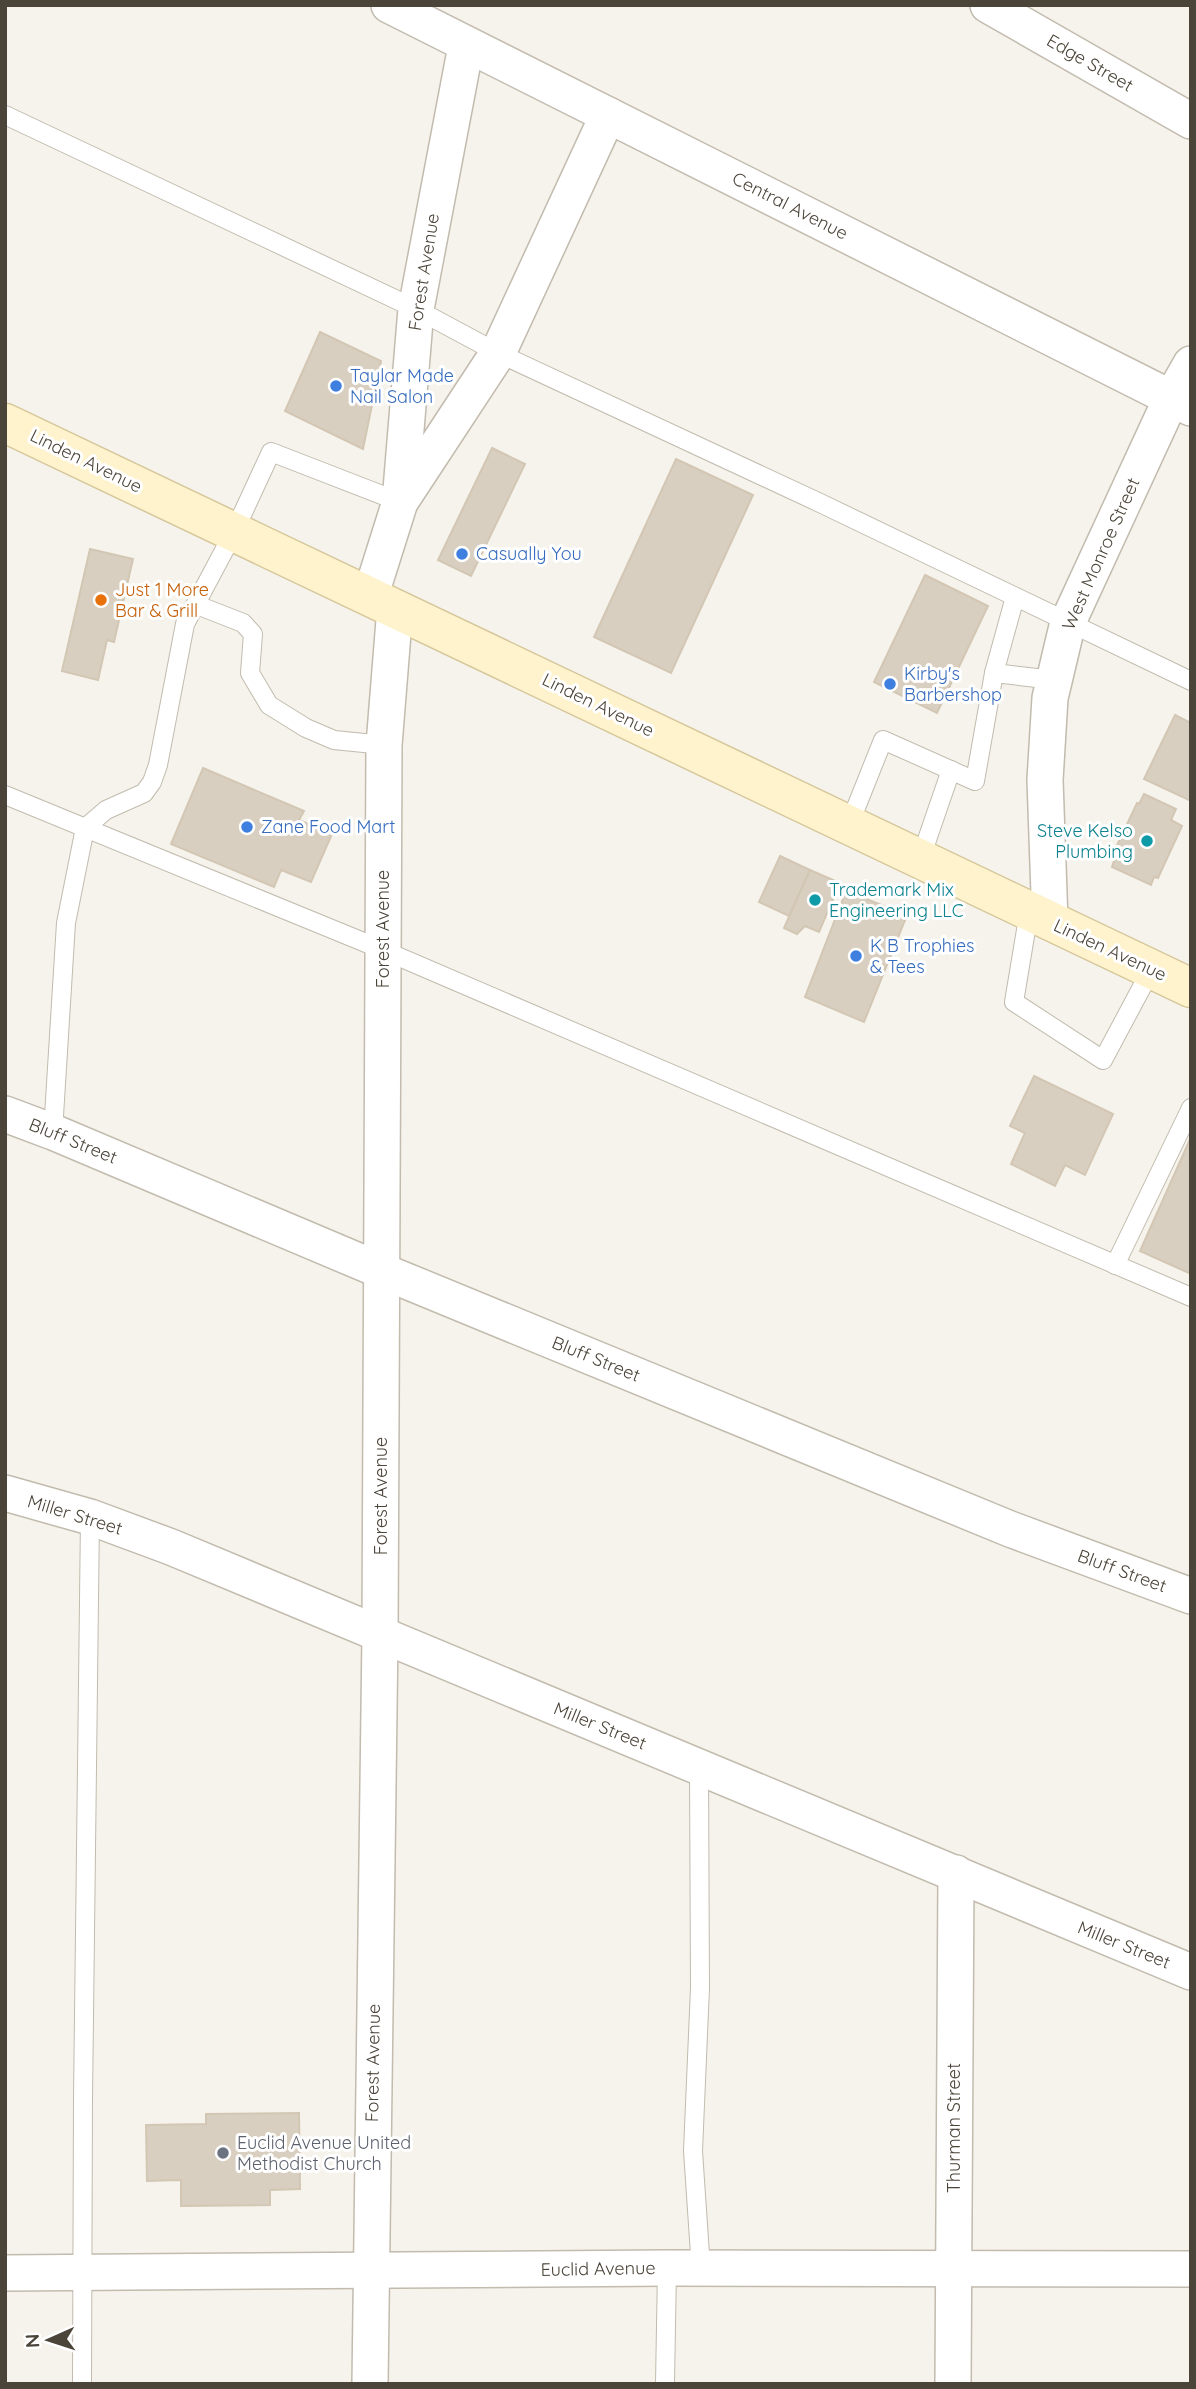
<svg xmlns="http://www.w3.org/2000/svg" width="1196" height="2389" font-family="Quicksand,sans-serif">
  <rect width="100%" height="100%" fill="#f6f3ec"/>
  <g fill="#d8cfc1" stroke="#d3c7b4" stroke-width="2">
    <polygon points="320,332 381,361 363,449 285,411"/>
    <polygon points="492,448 525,464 471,576 438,560"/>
    <polygon points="676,459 753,495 671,673 594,637"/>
    <polygon points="90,549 133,559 114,642 107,640 98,680 62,671"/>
    <polygon points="925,575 988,606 937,713 874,682"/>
    <polygon points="1175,715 1191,723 1191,801 1144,779"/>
    <polygon points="203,768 304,811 299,820 332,834 311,882 281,870 274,887 171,844"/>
    <polygon points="1144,794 1176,809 1171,820 1182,826 1158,878 1154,877 1151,885 1112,867 1115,858 1112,856 1137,803 1139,804"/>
    <polygon points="780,856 810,870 789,916 759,902"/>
    <polygon points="810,870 840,883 819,932 805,926 797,934 784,928"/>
    <polygon points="846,891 907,915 864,1022 805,997"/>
    <polygon points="1034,1076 1113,1114 1085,1175 1065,1165 1055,1186 1011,1164 1025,1133 1010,1126"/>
    <polygon points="1191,1137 1191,1274 1140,1251"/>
    <polygon points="299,2113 300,2189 270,2190 270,2205 181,2206 181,2180 147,2181 146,2125 206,2124 206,2114"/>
  </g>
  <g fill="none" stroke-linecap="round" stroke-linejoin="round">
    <defs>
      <g id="lane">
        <polyline points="5,115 416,309 498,353 818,502 1191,681"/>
        <polyline points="197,605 243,623 253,634 250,673 269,705 306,728 334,740 384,745"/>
        <polyline points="994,673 1015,597"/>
        <polyline points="5,795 383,950 1191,1297"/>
        <polyline points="849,825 883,740 975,781 994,673 1054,680"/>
        <polyline points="920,860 951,770"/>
        <polyline points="1029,912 1014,1002 1103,1060 1151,970"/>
        <polyline points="53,1132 66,923 85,828 106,810 144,793 152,782 158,765 185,624 234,532 271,452 400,502"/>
        <polyline points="1115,1265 1191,1108"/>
        <polyline points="699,1767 700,1988 693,2151 701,2269"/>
        <polyline points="82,2384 83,2099 90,1517"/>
        <polyline points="665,2384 667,2268"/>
      </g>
      <g id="street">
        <polyline points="389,5 1191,408"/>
        <polyline points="988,5 1191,121"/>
        <polyline points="402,499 498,353 608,115"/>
        <polyline points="370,597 400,502 416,309 466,46"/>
        <polyline points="1050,922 1045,780 1050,698 1068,622 1171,399 1191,364"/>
        <polyline points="5,1114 53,1132 382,1271 1010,1529 1191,1596"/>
        <polyline points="5,1493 90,1517 171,1547 1191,1972"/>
        <polyline points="5,2273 667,2268 1191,2269"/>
        <polyline points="370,2384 380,1635 384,745 395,608"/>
        <polyline points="953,2384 956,1873"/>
      </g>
      <polyline id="secondary" points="5,423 1191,988"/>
    </defs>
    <use href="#lane" stroke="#c2bbae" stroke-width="20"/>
    <use href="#street" stroke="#c2bbae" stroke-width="38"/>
    <use href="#secondary" stroke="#d6c79b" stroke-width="41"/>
    <use href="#lane" stroke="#fff" stroke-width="18"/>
    <use href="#street" stroke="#fff" stroke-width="35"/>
    <use href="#secondary" stroke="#fff3cd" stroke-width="38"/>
  </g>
  <g fill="#3f7fe0" stroke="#fff" stroke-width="2.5">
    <circle cx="336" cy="386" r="7"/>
    <circle cx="462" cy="554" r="7"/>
    <circle cx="890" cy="684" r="7"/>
    <circle cx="247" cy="827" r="7"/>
    <circle cx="856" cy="956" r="7"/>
  </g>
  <circle fill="#e8710a" stroke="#fff" stroke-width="2.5" cx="101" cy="600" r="7"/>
  <g fill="#0f9aa8" stroke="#fff" stroke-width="2.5">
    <circle cx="1147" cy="841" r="7"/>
    <circle cx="815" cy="900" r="7"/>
  </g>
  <circle fill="#6b7280" stroke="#fff" stroke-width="2.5" cx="223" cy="2153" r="7"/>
  <g text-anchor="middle" stroke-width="6" stroke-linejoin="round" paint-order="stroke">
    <g font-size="18" fill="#4b4439" stroke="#fff">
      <text transform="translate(1090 63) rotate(30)" y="6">Edge Street</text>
      <text transform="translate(790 206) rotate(27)" y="6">Central Avenue</text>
      <text transform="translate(424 272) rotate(-81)" y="6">Forest Avenue</text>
      <text transform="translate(86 461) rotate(26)" y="6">Linden Avenue</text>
      <text transform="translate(1101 554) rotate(-66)" y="6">West Monroe Street</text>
      <text transform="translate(598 705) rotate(26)" y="6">Linden Avenue</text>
      <text transform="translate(383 929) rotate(-90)" y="6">Forest Avenue</text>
      <text transform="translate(1110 950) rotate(25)" y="6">Linden Avenue</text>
      <text transform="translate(73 1141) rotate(22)" y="6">Bluff Street</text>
      <text transform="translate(596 1359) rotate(22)" y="6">Bluff Street</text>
      <text transform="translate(381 1496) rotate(-90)" y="6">Forest Avenue</text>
      <text transform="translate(75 1515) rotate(17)" y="6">Miller Street</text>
      <text transform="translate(1122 1571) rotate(20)" y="6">Bluff Street</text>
      <text transform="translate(600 1726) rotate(22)" y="6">Miller Street</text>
      <text transform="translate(1124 1945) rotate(22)" y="6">Miller Street</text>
      <text transform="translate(373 2063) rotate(-89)" y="6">Forest Avenue</text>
      <text transform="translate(954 2128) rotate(-90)" y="6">Thurman Street</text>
      <text transform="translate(598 2269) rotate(-1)" y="6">Euclid Avenue</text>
    </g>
    <g font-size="18" fill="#366cbe" stroke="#fff" text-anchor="start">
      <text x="350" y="382">Taylar Made<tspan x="350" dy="21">Nail Salon</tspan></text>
      <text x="476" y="560">Casually You</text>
      <text x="904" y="680">Kirby's<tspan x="904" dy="21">Barbershop</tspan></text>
      <text x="261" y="833">Zane Food Mart</text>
      <text x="870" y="952">K B Trophies<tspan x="870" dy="21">&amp; Tees</tspan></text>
    </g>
    <g font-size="18" fill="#c56008" stroke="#fff" text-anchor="start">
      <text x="115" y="596">Just 1 More<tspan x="115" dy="21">Bar &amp; Grill</tspan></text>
    </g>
    <g font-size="18" fill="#0d838f" stroke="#fff" text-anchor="end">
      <text x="1133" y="837">Steve Kelso<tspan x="1133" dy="21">Plumbing</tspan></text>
      <text x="829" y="896" text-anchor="start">Trademark Mix<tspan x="829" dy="21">Engineering LLC</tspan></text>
    </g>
    <g font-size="18" fill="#5b616d" stroke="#fff" text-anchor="start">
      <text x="237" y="2149">Euclid Avenue United<tspan x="237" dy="21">Methodist Church</tspan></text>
    </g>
  </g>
  <rect width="1196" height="2389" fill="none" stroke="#4b4439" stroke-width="14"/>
  <g transform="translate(49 2340) rotate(267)" stroke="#ffffff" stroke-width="5" paint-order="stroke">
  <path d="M0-5L12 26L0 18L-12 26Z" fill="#4b4439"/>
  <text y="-10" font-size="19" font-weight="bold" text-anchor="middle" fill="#4b4439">N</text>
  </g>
</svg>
